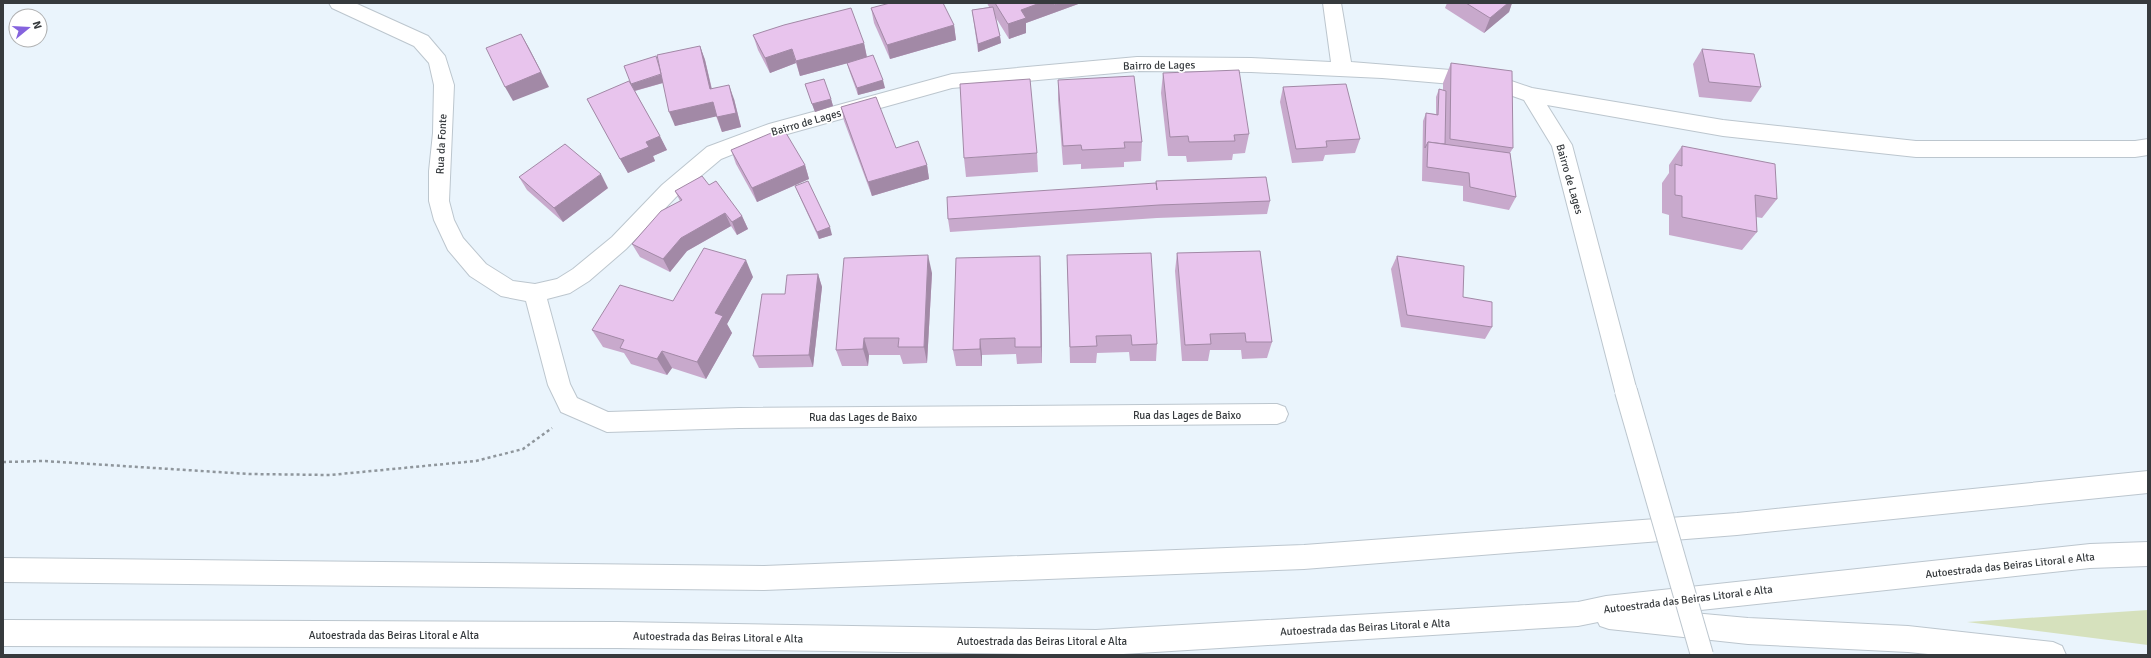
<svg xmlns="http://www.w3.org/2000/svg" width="2151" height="658" font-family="Signika,sans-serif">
  <rect width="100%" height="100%" fill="#eaf4fc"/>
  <polygon fill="#d6e1bd" points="2148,610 2148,645 1967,622"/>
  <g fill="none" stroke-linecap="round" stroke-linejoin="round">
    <defs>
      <polygon id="minor" points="329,3 355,3 428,36 445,56 454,85 449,201 454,220 463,238 486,264 513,281 535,284 557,279 573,269 612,237 662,185 707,147 769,124 952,74 1137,57 1251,58 1331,62 1323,3 1341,3 1351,62 1488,73 1532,88 1723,120 1916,141 2135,141 2148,139 2148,155 2135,157 1916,157 1723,136 1547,105 1572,145 1637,391 1634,398 1626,401 1618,398 1615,391 1552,146 1524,100 1487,87 1382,78 1251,72 1137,71 952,88 773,138 721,159 676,197 626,249 589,281 570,293 547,299 570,384 577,398 608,412 739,408 1277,404 1285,407 1288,414 1285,421 1277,424 739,428 607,432 561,412 548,385 526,301 501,296 470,276 448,250 434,220 429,201 429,171 433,133 434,85 429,63 414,46 332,8"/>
      <g id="motorway">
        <polygon points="2148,471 2148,493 1737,535 1304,569 764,590 3,582 3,558 764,566 1304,545 1737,513"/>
        <polygon points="2148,542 2148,566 2090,568 1682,612 1748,618 1908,626 2053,642 2062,646 2066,655 1938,655 1908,652 1748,644 1609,629 1600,626 1598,622 1578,626 1107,655 617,648 3,646 3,620 617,622 1096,630 1578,602 1606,596 2090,544"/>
      </g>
    </defs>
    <use href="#minor" stroke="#bcc6ce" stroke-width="2"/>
    <use href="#motorway" stroke="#bcc6ce" stroke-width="2"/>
    <polyline stroke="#8f969c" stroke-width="2.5" stroke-dasharray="3 3" stroke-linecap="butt" points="3,462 44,461 249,474 330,475 476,461 523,449 552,428"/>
    <use href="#minor" fill="#fff" fill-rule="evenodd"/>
    <use href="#motorway" fill="#fff" fill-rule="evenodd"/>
    <defs>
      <polyline id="minor-bridge" points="1626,391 1702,655"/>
    </defs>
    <use href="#minor-bridge" stroke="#bcc6ce" stroke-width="24" stroke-linecap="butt"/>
    <use href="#minor-bridge" stroke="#fff" stroke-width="22"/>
  </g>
  <g fill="#c8a9cc">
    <polygon points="987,3 1081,3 1026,23 1026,33 1009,39 996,18 1001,43 978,52 972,10 989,7"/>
    <polygon points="1447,3 1512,3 1509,12 1484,33 1445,8"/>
    <polygon points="871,8 954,25 956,40 890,59 874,23"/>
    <polygon points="753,35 864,43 867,57 885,88 858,95 849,70 847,63 800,76 796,63 770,73 758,50"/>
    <polygon points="700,46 705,60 712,89 734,99 741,127 722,132 716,116 675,126 663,83 635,91 667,150 653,156 655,161 628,173 587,99 633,88 631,84 659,64"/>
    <polygon points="1702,49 1761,87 1751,102 1699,97 1693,64"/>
    <polygon points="1451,63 1513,148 1510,153 1516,197 1509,210 1463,201 1463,186 1422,181 1423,121 1426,113 1436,114 1436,97 1439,89 1443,90 1443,83"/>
    <polygon points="1163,73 1249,134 1245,153 1233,154 1232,160 1187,162 1186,156 1168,156 1161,93"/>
    <polygon points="1058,80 1142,142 1141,161 1124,162 1124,167 1081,169 1081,164 1063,165 1058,100"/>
    <polygon points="805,84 831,99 833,106 815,112"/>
    <polygon points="1283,87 1360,139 1355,153 1325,155 1323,161 1292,163 1280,102"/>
    <polygon points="841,107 896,148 927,165 929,179 872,196 844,121"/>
    <polygon points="1682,146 1777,199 1762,218 1756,217 1757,232 1742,250 1669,235 1669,215 1662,213 1662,183 1669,173 1669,165"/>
    <polygon points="731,150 805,165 809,179 757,202 736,164"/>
    <polygon points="1037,153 1038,172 966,177 964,158"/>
    <polygon points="519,177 608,188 563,222 527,190"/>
    <polygon points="1156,181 1270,201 1267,214 1157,218 950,232 948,219 1156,185"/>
    <polygon points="709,185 742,216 748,229 737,235 731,226 687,251 670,272 640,257 632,244 680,201 675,191"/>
    <polygon points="795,186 832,235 819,239 798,193"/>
    <polygon points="1177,253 1272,342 1267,358 1242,359 1241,350 1210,350 1208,361 1182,361 1175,271"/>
    <polygon points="1067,255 1157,344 1156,361 1130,361 1129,352 1097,353 1096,363 1070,363"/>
    <polygon points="1397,256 1463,297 1492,327 1485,339 1401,327 1391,269"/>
    <polygon points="932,273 927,363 903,364 900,355 869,355 868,366 842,366 836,350"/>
    <polygon points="1041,273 1042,363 1017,364 1016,354 982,355 982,366 956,366 953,350"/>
    <polygon points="818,274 822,287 813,367 759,368 753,356 785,294"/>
    <polygon points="753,277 727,324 732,333 706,379 672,368 667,375 631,364 624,353 603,347 592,330 673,301"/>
  </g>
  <g fill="#a289a6">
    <polygon points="1040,3 1081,3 1026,23 1026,33 1009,39 1008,24 1021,10"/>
    <polygon points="1508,3 1512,3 1509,12 1484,33 1490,18"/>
    <polygon points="954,25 956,40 890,59 887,45"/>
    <polygon points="521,34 529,48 549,87 513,101 505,87"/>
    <polygon points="1000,36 1001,43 978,52 978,44"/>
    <polygon points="864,43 867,58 800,76 796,61"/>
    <polygon points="700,46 705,60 715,104 710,89"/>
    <polygon points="792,49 796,63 770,73 765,58"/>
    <polygon points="663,74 666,82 634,91 631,84"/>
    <polygon points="883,80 885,88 858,95 857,88"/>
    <polygon points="729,85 734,99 741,127 722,132 717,117"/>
    <polygon points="831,99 833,106 815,112 812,104"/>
    <polygon points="713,102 718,116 675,126 669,112"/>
    <polygon points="660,136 667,150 653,156 655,161 628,173 620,159 646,142"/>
    <polygon points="805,165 809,179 757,202 752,188"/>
    <polygon points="927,165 929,179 872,196 868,182"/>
    <polygon points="601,174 608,188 563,222 554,208"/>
    <polygon points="725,213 731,226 687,251 670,272 663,259 681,238"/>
    <polygon points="742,216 748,229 737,235 732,222"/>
    <polygon points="830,227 832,235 819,239 817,232"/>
    <polygon points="928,255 932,273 927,363 924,347"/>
    <polygon points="1040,256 1041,273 1042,363 1041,347"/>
    <polygon points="746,260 753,277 727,324 732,333 706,379 697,362 715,313"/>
    <polygon points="818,274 822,287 813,367 809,355"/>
    <polygon points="864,338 869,355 868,366 863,349"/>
    <polygon points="980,339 982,355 982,366 980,349"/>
    <polygon points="662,351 672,368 667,375 657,359"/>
  </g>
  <g fill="#e8c4ed" stroke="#a289a6">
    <polygon points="890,3 943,3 954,25 887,45 871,8"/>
    <polygon points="995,3 1040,3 1021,10 1026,18 1008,24"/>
    <polygon points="1054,3 1060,3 1054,5"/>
    <polygon points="1466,3 1508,3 1490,18"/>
    <polygon points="993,7 1000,36 978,44 972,10"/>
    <polygon points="851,8 864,43 796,61 792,49 765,58 753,35 784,25"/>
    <polygon points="521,34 541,72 505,87 486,48"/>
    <polygon points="700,46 710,89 729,85 736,113 717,117 713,102 669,112 657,55"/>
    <polygon points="1702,49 1754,54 1761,87 1709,82"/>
    <polygon points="873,55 883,80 857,88 847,63"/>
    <polygon points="656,56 659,66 661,74 631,84 624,66"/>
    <polygon points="1451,63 1512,71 1513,148 1450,139"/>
    <polygon points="1239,70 1249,134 1234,135 1235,141 1189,142 1188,136 1170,137 1163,73"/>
    <polygon points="1134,76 1142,142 1124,142 1125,148 1082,150 1081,145 1063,146 1058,80"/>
    <polygon points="824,79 831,99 812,104 805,84"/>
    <polygon points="1030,79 1037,153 964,158 960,84"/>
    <polygon points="629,81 660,136 646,142 649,147 620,159 587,99"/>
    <polygon points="1346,84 1360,139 1326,141 1327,147 1296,149 1283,87"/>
    <polygon points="1439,89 1446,91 1445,144 1428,142 1425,148 1426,113 1438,115"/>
    <polygon points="876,97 896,148 918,141 927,165 868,182 841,107"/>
    <polygon points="783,128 805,165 752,188 731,150"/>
    <polygon points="1428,142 1510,153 1516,197 1470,187 1469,173 1427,167"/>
    <polygon points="565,144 601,174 554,208 519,177"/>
    <polygon points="1682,146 1775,164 1777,199 1755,195 1757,232 1682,217 1682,196 1675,195 1675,164 1682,166"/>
    <polygon points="702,176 709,185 716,181 742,216 732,222 725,213 681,238 663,259 632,244 661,211 682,200 675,191"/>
    <polygon points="1266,177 1270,201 1159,205 948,219 947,197 1156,183 1157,190 1156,181"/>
    <polygon points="808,181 830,227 817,232 795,186"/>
    <polygon points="704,248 746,260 715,313 723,316 697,362 662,351 657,359 620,348 624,340 592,330 620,285 673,301"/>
    <polygon points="1260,251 1272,342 1246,342 1245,333 1210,334 1211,344 1185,345 1177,253"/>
    <polygon points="1151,253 1157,344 1132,345 1131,335 1096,336 1097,346 1070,347 1067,255"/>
    <polygon points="928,255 924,347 898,347 899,338 864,338 863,349 836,350 844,258"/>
    <polygon points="1040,256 1041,347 1015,347 1015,338 980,339 980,349 953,350 956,258"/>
    <polygon points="1397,256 1464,266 1463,297 1492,302 1492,327 1407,315"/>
    <polygon points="818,274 809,355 753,356 762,294 785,294 787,275"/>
  </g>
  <g text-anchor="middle" stroke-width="3.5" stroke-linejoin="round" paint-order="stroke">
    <g font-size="11" fill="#363a3d" stroke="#fff">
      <text transform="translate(1159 65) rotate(-1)" y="4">Bairro de Lages</text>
      <text transform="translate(806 122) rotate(-16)" y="4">Bairro de Lages</text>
      <text transform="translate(441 144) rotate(-87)" y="4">Rua da Fonte</text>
      <text transform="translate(1570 179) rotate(74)" y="4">Bairro de Lages</text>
      <text x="1187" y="419">Rua das Lages de Baixo</text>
      <text x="863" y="421">Rua das Lages de Baixo</text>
      <text transform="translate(2010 565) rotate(-6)" y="4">Autoestrada das Beiras Litoral e Alta</text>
      <text transform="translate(1688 599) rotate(-7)" y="4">Autoestrada das Beiras Litoral e Alta</text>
      <text transform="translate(1365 627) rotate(-3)" y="4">Autoestrada das Beiras Litoral e Alta</text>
      <text x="394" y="639">Autoestrada das Beiras Litoral e Alta</text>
      <text transform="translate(718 637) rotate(1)" y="4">Autoestrada das Beiras Litoral e Alta</text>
      <text x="1042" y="645">Autoestrada das Beiras Litoral e Alta</text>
    </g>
  </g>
  <rect width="2151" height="658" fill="none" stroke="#363a3d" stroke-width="8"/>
  <g transform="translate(28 28) rotate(72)"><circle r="19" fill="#ffffff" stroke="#afb0b1"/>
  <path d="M0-3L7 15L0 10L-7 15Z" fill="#8563de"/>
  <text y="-6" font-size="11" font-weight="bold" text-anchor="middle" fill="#363a3d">N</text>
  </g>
</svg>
